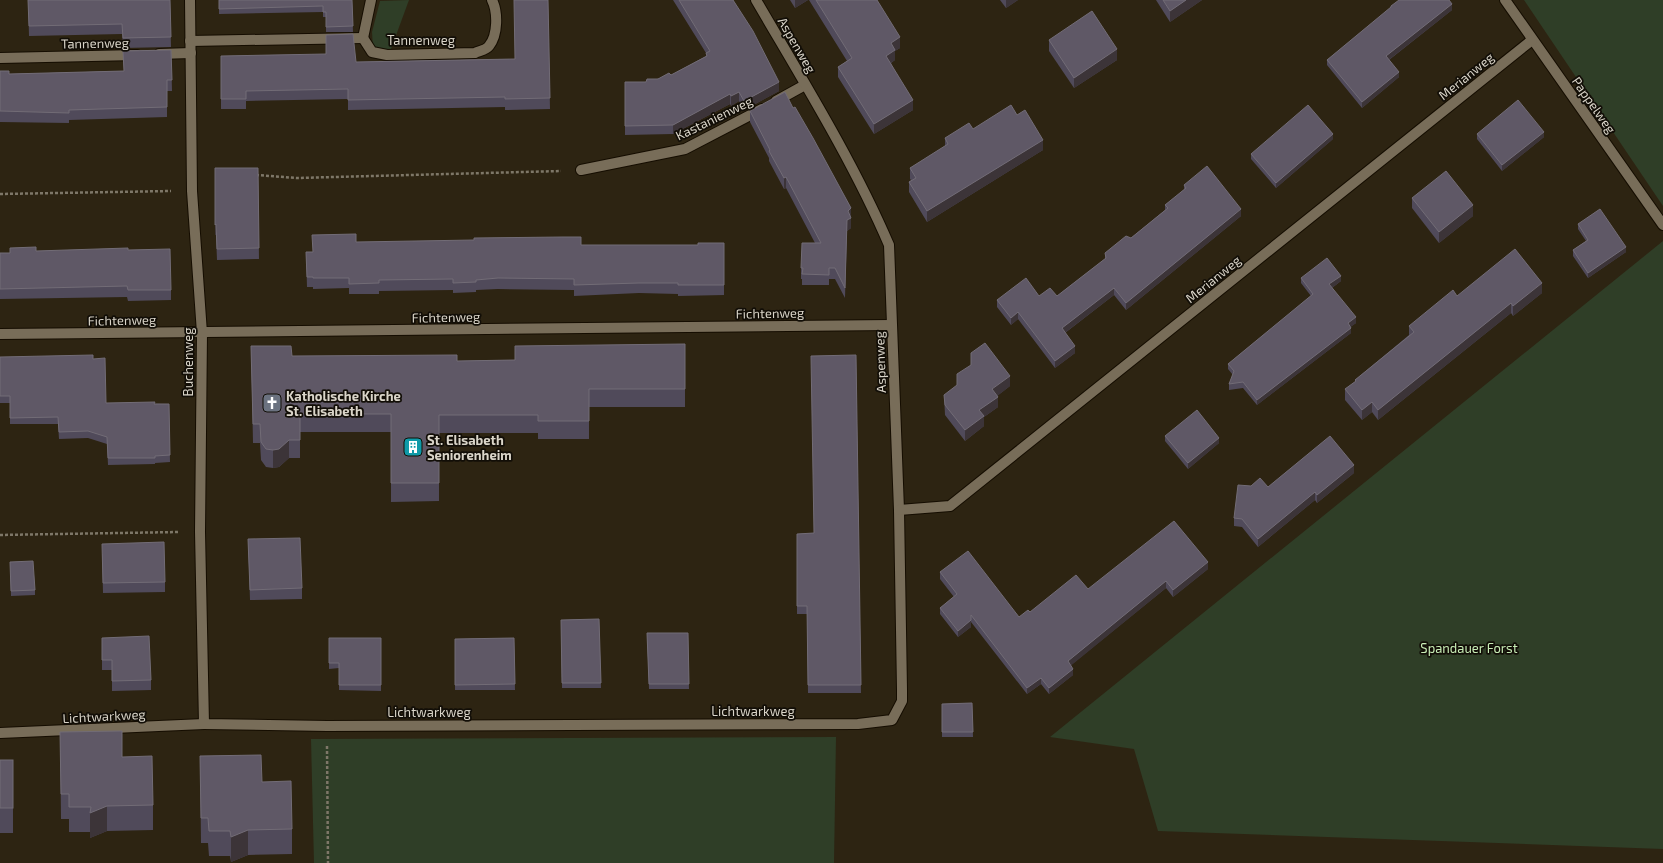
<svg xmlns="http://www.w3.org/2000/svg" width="1663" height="863" font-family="'Exo 2',sans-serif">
  <rect width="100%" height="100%" fill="#2d2412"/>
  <g fill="#2f3e27">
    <polygon points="409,0 391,49 373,49 372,32 380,1"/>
    <polygon points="1524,0 1663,0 1663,206"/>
    <polygon points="1663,241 1663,849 1158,831 1134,749 1050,737"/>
    <polygon points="836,737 834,863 314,863 311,739"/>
  </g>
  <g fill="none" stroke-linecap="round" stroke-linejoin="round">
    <defs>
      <g id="service">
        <polyline points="776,101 805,85"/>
        <polyline points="581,170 685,149 762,109"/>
        <polyline points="0,733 204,724"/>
      </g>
      <g id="minor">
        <path d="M190,0L192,191L202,333L200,532L204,724L327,726L858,724L892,720L902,701V690L899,510L889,245C853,161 802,79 756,0"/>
        <polyline points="1505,0 1663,225"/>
        <path d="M363,38L372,52L387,55L475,53C479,51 486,50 489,46C498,35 498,12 492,0"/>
        <polyline points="363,38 371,0"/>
        <polyline points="190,41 363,38"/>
        <polyline points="159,54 191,53"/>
        <polyline points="0,58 137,55"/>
        <polyline points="0,334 891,325"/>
        <polyline points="899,510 950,506 1532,40"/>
      </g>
    </defs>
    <use href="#service" stroke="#150d00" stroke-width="12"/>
    <use href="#minor" stroke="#150d00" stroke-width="12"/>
    <g stroke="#7e7768" stroke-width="2.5" stroke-dasharray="3 2" stroke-linecap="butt">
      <polyline points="256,175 297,178 561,171"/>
      <polyline points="0,194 171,191"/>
      <polyline points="0,535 179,532"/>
      <polyline points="327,746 328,863"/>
    </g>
    <use href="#service" stroke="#786d59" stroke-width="10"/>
    <use href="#minor" stroke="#786d59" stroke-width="10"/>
  </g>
  <g fill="#504a5a">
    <polygon points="28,0 170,0 171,47 123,48 122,34 29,36"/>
    <polygon points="219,0 352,0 353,32 326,32 326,17 323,17 323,12 219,14"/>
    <polygon points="548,0 550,109 505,110 505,107 348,110 348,99 246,101 246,109 221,109 221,56 356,62 515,59"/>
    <polygon points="673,0 733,0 779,91 744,110 739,101 731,106 730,104 673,134 625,135 625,82 646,82 671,75 706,56 706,53"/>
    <polygon points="790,0 808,0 795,8"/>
    <polygon points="809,0 877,0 900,48 895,51 895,60 891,63 913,110 874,134 838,77 838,67 847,61"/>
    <polygon points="1000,0 1018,0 1006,8"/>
    <polygon points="1156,0 1202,0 1170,22"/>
    <polygon points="1391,6 1452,10 1389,60 1399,77 1362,108 1327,65 1327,60 1391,8"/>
    <polygon points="1049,40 1117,60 1074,88 1049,51"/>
    <polygon points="171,50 172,91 167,91 167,117 69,120 69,123 0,122 0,71 9,74 124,71 123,51"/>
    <polygon points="793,108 851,208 851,228 847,231 845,298 835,279 829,279 829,285 802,285 802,279 801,279 801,268 815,243 786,188 784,189 769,161 769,158 750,122 750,111"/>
    <polygon points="1017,115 1043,150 927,222 909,192 909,182 911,180 910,179 910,168 945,147 945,138"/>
    <polygon points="1477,134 1544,137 1502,171 1477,139"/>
    <polygon points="1333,139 1276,188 1251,159 1251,154"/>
    <polygon points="258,168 259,259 217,260 216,235 215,235"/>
    <polygon points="1184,185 1241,216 1126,310 1114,295 1065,333 1075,353 1055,368 1018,319 1011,325 997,307 997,300 1039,296 1057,296 1105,259 1105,253 1131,238 1165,210 1165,205 1184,190"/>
    <polygon points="1412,198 1473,216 1439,243 1412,208"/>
    <polygon points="1578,224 1626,252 1588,278 1573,256 1573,250 1586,241 1578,229"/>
    <polygon points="356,242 581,245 698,245 724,243 724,295 678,296 678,294 639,293 574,296 574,290 498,289 476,290 476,292 453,293 453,290 379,291 379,294 349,294 349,288 313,289 313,287 307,287 306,252 313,252"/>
    <polygon points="128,250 171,290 171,300 128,301 127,297 0,299 0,253 10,253 36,251"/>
    <polygon points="1301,278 1341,281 1332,288 1356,323 1350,327 1351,333 1257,405 1243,388 1229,390 1229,384 1233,375 1228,369 1228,364 1311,296 1301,283"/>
    <polygon points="1542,293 1513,316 1511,313 1378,420 1372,412 1362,420 1345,400 1345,389 1355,382 1355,380 1409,335 1409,326 1457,296"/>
    <polygon points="685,344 685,407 589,407 589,439 538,439 538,433 439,433 439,501 391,502 391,432 300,432 300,458 289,458 279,467 273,468 266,467 261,460 260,443 253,443 251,346 292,356 457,361 515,360"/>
    <polygon points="856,355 861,693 808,693 807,614 797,614 797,534 814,533"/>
    <polygon points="0,357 93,359 106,403 169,404 170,462 155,463 155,464 108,465 107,444 88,438 59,439 58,424 10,424 10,403 0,403"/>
    <polygon points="1010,386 997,396 998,407 984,417 984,426 965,441 945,415 944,395"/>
    <polygon points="1165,436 1219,443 1188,469 1165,441"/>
    <polygon points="1354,473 1317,503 1315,500 1258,547 1242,527 1234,526 1234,518 1268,487"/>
    <polygon points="248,539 302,588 302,599 250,600"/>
    <polygon points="102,554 165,582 165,592 103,593"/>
    <polygon points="10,562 35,590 35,595 11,596"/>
    <polygon points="1208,569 1173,597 1166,588 1071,665 1073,675 1049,694 1041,684 1027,694 971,622 971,627 958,637 940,614 940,608 954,597 940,579 940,572 1019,617 1088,589"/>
    <polygon points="599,619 601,688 562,688 561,620"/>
    <polygon points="647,633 688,633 689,689 649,689"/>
    <polygon points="102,638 151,680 151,690 112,691 112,670 102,670"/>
    <polygon points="329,638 381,638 381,691 339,690 339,668 329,669"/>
    <polygon points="514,638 515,690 455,690 455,639"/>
    <polygon points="972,703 973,737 942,737 942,704"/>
    <polygon points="60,732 122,757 153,805 153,830 107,831 90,838 90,832 69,832 69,819 61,819"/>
    <polygon points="200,756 262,782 292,829 292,854 248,855 231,862 230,856 209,856 208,843 201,843"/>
    <polygon points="0,760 13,808 13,833 0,833"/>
  </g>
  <g fill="#3c3438">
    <polygon points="795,0 808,0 795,8"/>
    <polygon points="1006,0 1018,0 1006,8"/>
    <polygon points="1186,0 1202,0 1170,22 1170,11"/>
    <polygon points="1452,4 1452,10 1386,62 1386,56"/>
    <polygon points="900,37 900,48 895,51 895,60 886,66 886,56 891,43"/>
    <polygon points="1117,49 1117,60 1074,88 1074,78"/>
    <polygon points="1399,72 1399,77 1362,108 1362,102"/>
    <polygon points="779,82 779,91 744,110 744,101"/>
    <polygon points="739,92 739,101 731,106 731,96"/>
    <polygon points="730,94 730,104 673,134 673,125"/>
    <polygon points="913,100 913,110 874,134 874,124"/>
    <polygon points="1544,132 1544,137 1502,171 1502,165"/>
    <polygon points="1333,134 1333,139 1276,188 1276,183"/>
    <polygon points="1043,140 1043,150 927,222 927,211"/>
    <polygon points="786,177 786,188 784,189 784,178"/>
    <polygon points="1473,205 1473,216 1439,243 1439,232"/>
    <polygon points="851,208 851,228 847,231 845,298 847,220 848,211"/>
    <polygon points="1241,209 1241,216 1126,310 1126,303"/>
    <polygon points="216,224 216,235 215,235 215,225"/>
    <polygon points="1626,247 1626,252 1588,278 1588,273"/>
    <polygon points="1341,276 1341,281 1329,290 1329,284"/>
    <polygon points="1542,283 1542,293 1513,316 1513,306"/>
    <polygon points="1114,288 1114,295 1062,335 1062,328"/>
    <polygon points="1511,303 1511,313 1378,420 1378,410"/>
    <polygon points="1018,312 1018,319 1011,325 1011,318"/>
    <polygon points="1356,317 1356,323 1348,329 1348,323"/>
    <polygon points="1351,328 1351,333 1257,405 1257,400"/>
    <polygon points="1075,346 1075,353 1055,368 1055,361"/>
    <polygon points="1010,376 1010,386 992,400 992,389"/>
    <polygon points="998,397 998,407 984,417 984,426 965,441 965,430 979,410"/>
    <polygon points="1372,402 1372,412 1362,420 1362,410"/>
    <polygon points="1219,438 1219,443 1188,469 1188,463"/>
    <polygon points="289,440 289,458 279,467 273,468 273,450"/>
    <polygon points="1354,465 1354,473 1317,503 1317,495"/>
    <polygon points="1315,492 1315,500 1258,547 1258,539"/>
    <polygon points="1208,562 1208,569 1173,597 1173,590"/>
    <polygon points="1166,581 1166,588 1068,668 1068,661"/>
    <polygon points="971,620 971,627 958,637 958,631"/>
    <polygon points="1073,669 1073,675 1049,694 1049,688"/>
    <polygon points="1041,678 1041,684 1027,694 1027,688"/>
    <polygon points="107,806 107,831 90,838 90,813"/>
    <polygon points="248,830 248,855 231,862 231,837"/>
  </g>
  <g fill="#5f5866" stroke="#726c76">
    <polygon points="28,0 170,0 171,37 123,38 122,24 29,26"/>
    <polygon points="219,0 352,0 353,26 326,27 326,12 323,12 323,6 219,9"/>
    <polygon points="514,0 548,0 550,98 505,99 505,97 348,100 348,89 246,91 246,99 221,99 221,56 326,54 326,35 353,34 356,62 515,59"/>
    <polygon points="679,0 733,0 753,31 779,82 744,101 739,92 731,96 730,94 673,125 625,126 625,82 646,82 647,79 658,79 669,73 671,75 707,56 706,53 710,51"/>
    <polygon points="816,0 877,0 900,37 891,43 895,50 886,56 913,100 874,124 838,67 852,58"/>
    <polygon points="1163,0 1186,0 1170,11"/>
    <polygon points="1399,0 1449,0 1452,4 1386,56 1399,72 1362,102 1327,60 1391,7 1391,6"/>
    <polygon points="1092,11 1117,49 1074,78 1049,40"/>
    <polygon points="171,50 172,80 167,80 167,107 69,110 69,113 0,111 0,71 9,71 9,74 124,71 123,51"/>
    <polygon points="785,92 793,108 795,107 813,138 851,208 848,211 851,218 847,220 845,288 835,268 829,268 829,275 802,274 803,268 801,268 802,243 821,243 786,177 784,178 769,151 770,150 750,111"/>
    <polygon points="1518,100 1544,132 1502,165 1477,134"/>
    <polygon points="1011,105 1017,115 1025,110 1043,140 927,211 909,182 916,178 910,168 948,144 945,138 969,123 973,129"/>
    <polygon points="1308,105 1333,134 1276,183 1251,154"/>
    <polygon points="1207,166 1241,209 1126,303 1114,288 1062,328 1075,346 1055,361 1018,312 1011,318 997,300 1026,278 1039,296 1050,288 1057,296 1106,258 1105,253 1126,236 1131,238 1168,208 1165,205 1186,188 1184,185"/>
    <polygon points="215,168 258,168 259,248 217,249 216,224 215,225"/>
    <polygon points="1446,171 1473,205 1439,232 1412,198"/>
    <polygon points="1600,209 1626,247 1588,273 1573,250 1588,240 1578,224"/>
    <polygon points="356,234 356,242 474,240 474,238 562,237 581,237 581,245 698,245 698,243 724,243 724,285 678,285 678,283 639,283 574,285 574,279 498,278 476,280 476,282 453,283 453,279 379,280 379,283 349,284 349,278 313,278 313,277 307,277 306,252 313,252 312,235"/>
    <polygon points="36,247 36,251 128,248 128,250 170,249 171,290 128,290 127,286 0,289 0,253 10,253 10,248"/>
    <polygon points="1515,249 1542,283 1513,306 1511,303 1378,410 1372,402 1362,410 1345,389 1356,381 1355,380 1414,332 1409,326 1453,290 1457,296"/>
    <polygon points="1327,258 1341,276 1329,284 1356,317 1348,323 1351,328 1257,400 1243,382 1229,384 1234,371 1228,364 1313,294 1301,278"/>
    <polygon points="985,343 1010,376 992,389 998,397 979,410 984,416 965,430 945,405 944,395 957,385 957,374 971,365 971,353"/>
    <polygon points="685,344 685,389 589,389 589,421 538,421 538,415 439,415 439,483 391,483 391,414 300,414 300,440 289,440 279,449 273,450 266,449 261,442 260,424 253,424 251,346 291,346 292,356 457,355 457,361 515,360 515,346"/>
    <polygon points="93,355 93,359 105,358 106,403 155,402 154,404 169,404 170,455 155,456 155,458 108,458 107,437 88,431 59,432 58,417 10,418 10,396 0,396 0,357"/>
    <polygon points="856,355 861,685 808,685 807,606 797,606 797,534 814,533 811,356"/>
    <polygon points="1197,410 1219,438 1188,463 1165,436"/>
    <polygon points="1330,436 1354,465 1317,495 1315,492 1258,539 1242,519 1234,518 1238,485 1251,486 1260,478 1268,487"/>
    <polygon points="1174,521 1208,562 1173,590 1166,581 1068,661 1073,669 1049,688 1041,678 1027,688 971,615 971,620 958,631 940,608 957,594 940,572 968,551 1019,617 1028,610 1030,612 1076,575 1088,589"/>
    <polygon points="300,538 302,588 250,590 248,539"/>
    <polygon points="164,542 165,582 103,583 102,544"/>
    <polygon points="33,561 35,590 11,591 10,562"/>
    <polygon points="599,619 601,683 562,683 561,620"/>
    <polygon points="647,633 688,633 689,684 649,684"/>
    <polygon points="149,636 151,680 112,681 112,660 102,660 102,638"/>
    <polygon points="329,638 381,638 381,685 339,685 339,663 329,663"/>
    <polygon points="514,638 515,684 455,685 455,639"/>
    <polygon points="972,703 973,732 942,732 942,704"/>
    <polygon points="122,731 122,757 152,756 153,805 107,806 90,813 91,807 69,807 69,794 61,794 60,732"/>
    <polygon points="261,755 262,782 291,781 292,829 248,830 231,837 230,831 209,831 208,818 201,818 200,756"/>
    <rect x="0" y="760" width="13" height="48"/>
  </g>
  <defs>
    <symbol id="church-square" viewBox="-11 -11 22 22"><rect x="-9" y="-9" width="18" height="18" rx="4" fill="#6b7280" stroke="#120e07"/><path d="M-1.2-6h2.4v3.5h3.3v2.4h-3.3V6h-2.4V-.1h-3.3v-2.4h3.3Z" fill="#fff"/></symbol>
    <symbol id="building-square" viewBox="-11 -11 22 22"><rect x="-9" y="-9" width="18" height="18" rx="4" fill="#0f9aa8" stroke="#120e07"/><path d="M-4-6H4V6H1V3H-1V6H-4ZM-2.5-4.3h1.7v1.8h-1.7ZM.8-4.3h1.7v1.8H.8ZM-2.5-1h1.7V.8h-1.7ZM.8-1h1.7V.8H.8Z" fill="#fff"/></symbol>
  </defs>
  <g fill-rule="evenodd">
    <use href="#church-square" x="261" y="392" width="22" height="22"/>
    <use href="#building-square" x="402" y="436" width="22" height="22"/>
  </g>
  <g text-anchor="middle" stroke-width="3.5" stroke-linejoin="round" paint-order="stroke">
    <g font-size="13" fill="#dad5c9" stroke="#120e07">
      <text x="421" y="45">Tannenweg</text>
      <text transform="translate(95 43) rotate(-1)" y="5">Tannenweg</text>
      <text transform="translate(797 45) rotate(60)" y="5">Aspenweg</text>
      <text transform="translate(1466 76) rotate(-39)" y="5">Merianweg</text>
      <text transform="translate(1594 105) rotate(55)" y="5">Pappelweg</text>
      <text transform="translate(714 118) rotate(-26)" y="5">Kastanienweg</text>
      <text transform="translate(1213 279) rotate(-39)" y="5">Merianweg</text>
      <text transform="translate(770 313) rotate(-1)" y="5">Fichtenweg</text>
      <text transform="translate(446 317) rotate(-1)" y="5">Fichtenweg</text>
      <text transform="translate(122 320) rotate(-1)" y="5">Fichtenweg</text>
      <text transform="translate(188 362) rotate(-90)" y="5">Buchenweg</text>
      <text transform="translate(880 362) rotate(-92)" y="5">Aspenweg</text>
      <text x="753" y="716">Lichtwarkweg</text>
      <text x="429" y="717">Lichtwarkweg</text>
      <text transform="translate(104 716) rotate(-3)" y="5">Lichtwarkweg</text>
    </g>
    <g font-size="13" font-weight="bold" fill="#dad5c9" stroke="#120e07" text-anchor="start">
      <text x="286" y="401">Katholische Kirche<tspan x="286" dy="15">St. Elisabeth</tspan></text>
      <text x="427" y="445">St. Elisabeth<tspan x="427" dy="15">Seniorenheim</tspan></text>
    </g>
    <g font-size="13" fill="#c8edb6" stroke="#120e07">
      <text x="1469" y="653">Spandauer Forst</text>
    </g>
  </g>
</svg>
